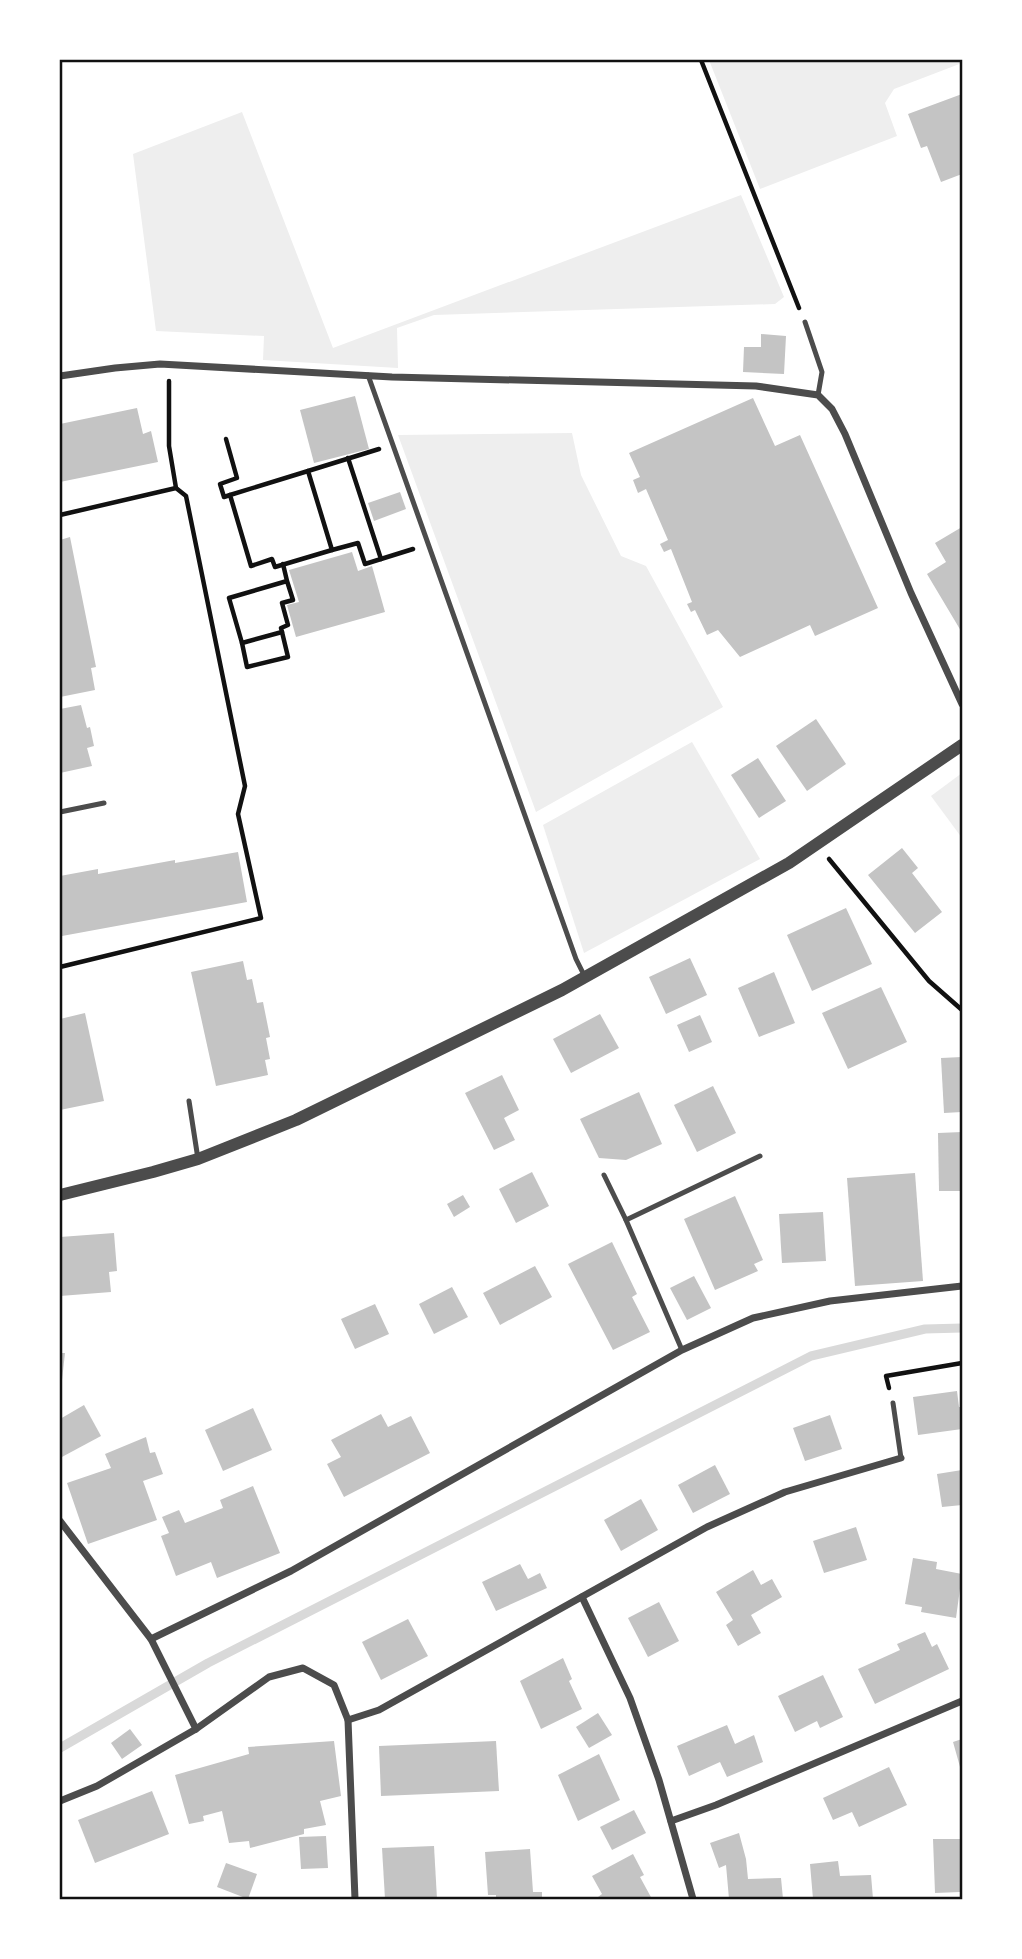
<svg xmlns="http://www.w3.org/2000/svg" width="1022" height="1959" font-family="Figtree,sans-serif">
  <rect width="100%" height="100%" fill="#fff"/>
  <g fill="#eee">
    <polygon points="709,60 962,60 962,63 894,89 885,103 897,136 760,189"/>
    <polygon points="242,112 333,348 741,195 784,297 775,304 434,315 397,328 398,368 263,360 264,336 156,331 133,154"/>
    <polygon points="572,433 581,475 621,556 646,566 723,707 536,812 398,435"/>
    <polygon points="692,742 760,859 584,953 543,825"/>
    <polygon points="962,773 962,838 931,796"/>
  </g>
  <g fill="none" stroke-linecap="round" stroke-linejoin="round">
    <polyline stroke="#d9d9d9" stroke-width="9" points="60,1748 208,1663 811,1356 925,1329 962,1328"/>
  </g>
  <g fill="#c4c4c4">
    <polygon points="962,94 962,174 941,182 927,146 921,148 908,114"/>
    <polygon points="761,334 786,336 784,374 743,372 744,347 761,347"/>
    <polygon points="355,396 369,449 314,463 300,410"/>
    <polygon points="753,398 775,446 800,435 878,608 815,636 810,625 740,657 718,630 707,635 695,610 691,612 687,604 692,602 671,549 664,552 660,544 668,540 646,489 638,493 633,480 640,477 629,453"/>
    <polygon points="137,408 143,434 151,431 158,462 60,482 60,424"/>
    <polygon points="400,492 406,509 374,521 368,503"/>
    <polygon points="962,527 962,630 961,631 927,574 946,562 935,543"/>
    <polygon points="70,537 96,667 91,668 95,690 60,697 60,540"/>
    <polygon points="352,552 358,571 372,566 385,612 296,637 287,605 299,602 289,570"/>
    <polygon points="81,705 87,728 90,727 94,746 87,748 92,766 60,773 60,709"/>
    <polygon points="816,719 846,764 807,791 776,746"/>
    <polygon points="758,758 786,801 759,818 731,775"/>
    <polygon points="902,848 918,868 912,873 942,912 915,933 868,875"/>
    <polygon points="238,852 247,902 62,936 60,876 98,869 98,874 175,860 175,863"/>
    <polygon points="846,908 872,964 812,991 787,935"/>
    <polygon points="690,958 707,995 666,1014 649,977"/>
    <polygon points="243,961 247,980 252,979 257,1003 263,1002 270,1037 266,1038 270,1059 265,1060 268,1075 216,1086 191,972"/>
    <polygon points="774,972 795,1023 759,1037 738,988"/>
    <polygon points="881,987 907,1042 848,1069 822,1013"/>
    <polygon points="85,1013 104,1101 60,1110 60,1019"/>
    <polygon points="600,1014 619,1048 571,1073 553,1039"/>
    <polygon points="700,1015 712,1042 689,1052 677,1025"/>
    <polygon points="962,1057 962,1112 944,1113 941,1058"/>
    <polygon points="502,1075 519,1110 504,1118 515,1140 494,1150 465,1093"/>
    <polygon points="713,1086 736,1133 697,1152 674,1105"/>
    <polygon points="639,1092 662,1144 626,1160 599,1158 580,1119"/>
    <polygon points="962,1132 962,1191 939,1191 938,1133"/>
    <polygon points="532,1172 549,1206 516,1223 499,1189"/>
    <polygon points="915,1173 923,1281 855,1286 847,1178"/>
    <polygon points="463,1195 470,1207 454,1217 447,1204"/>
    <polygon points="735,1196 763,1260 754,1264 758,1271 715,1290 684,1219"/>
    <polygon points="823,1212 826,1261 782,1263 779,1214"/>
    <polygon points="114,1233 117,1271 109,1272 111,1292 60,1296 60,1237"/>
    <polygon points="612,1242 637,1294 632,1297 650,1332 613,1350 568,1264"/>
    <polygon points="535,1266 552,1297 500,1325 483,1293"/>
    <polygon points="694,1276 711,1308 687,1320 670,1288"/>
    <polygon points="452,1287 468,1317 434,1334 419,1304"/>
    <polygon points="375,1304 389,1334 355,1349 341,1319"/>
    <polygon points="60,1353 65,1353 61,1389 60,1389"/>
    <polygon points="957,1391 959,1407 962,1407 962,1429 918,1435 913,1397"/>
    <polygon points="84,1405 101,1436 60,1458 60,1419"/>
    <polygon points="253,1408 272,1450 223,1471 205,1430"/>
    <polygon points="381,1414 388,1427 411,1416 430,1453 344,1497 327,1464 341,1457 331,1440"/>
    <polygon points="830,1415 842,1449 805,1461 793,1428"/>
    <polygon points="146,1437 150,1453 155,1452 163,1474 143,1481 157,1520 88,1544 67,1483 111,1468 105,1454"/>
    <polygon points="715,1465 730,1494 693,1513 678,1485"/>
    <polygon points="962,1470 962,1505 942,1507 937,1474"/>
    <polygon points="253,1486 280,1553 217,1578 211,1562 176,1576 161,1536 169,1533 162,1517 179,1510 185,1523 223,1508 220,1500"/>
    <polygon points="641,1499 658,1530 621,1551 604,1520"/>
    <polygon points="856,1527 867,1560 824,1573 813,1541"/>
    <polygon points="913,1558 937,1562 936,1569 962,1574 956,1618 921,1612 922,1607 905,1604"/>
    <polygon points="520,1564 528,1579 540,1573 547,1588 496,1611 482,1582"/>
    <polygon points="753,1570 761,1585 772,1579 782,1597 751,1615 761,1633 738,1646 726,1625 733,1620 716,1592"/>
    <polygon points="659,1602 679,1641 648,1657 628,1618"/>
    <polygon points="408,1619 428,1656 381,1680 362,1642"/>
    <polygon points="925,1632 932,1647 937,1644 949,1669 875,1704 858,1669 900,1650 897,1644"/>
    <polygon points="563,1658 572,1679 569,1681 582,1709 541,1729 520,1681"/>
    <polygon points="823,1675 843,1717 820,1728 817,1721 795,1732 778,1696"/>
    <polygon points="598,1713 612,1735 589,1748 576,1727"/>
    <polygon points="727,1725 735,1744 754,1735 763,1762 727,1777 720,1762 689,1776 677,1746"/>
    <polygon points="130,1729 142,1745 122,1759 111,1743"/>
    <polygon points="962,1739 962,1774 953,1742"/>
    <polygon points="334,1741 341,1796 320,1801 326,1825 304,1829 304,1834 250,1848 249,1841 229,1843 222,1811 203,1816 204,1821 189,1824 175,1775 249,1754 248,1747"/>
    <polygon points="496,1741 499,1791 381,1796 379,1746"/>
    <polygon points="599,1754 620,1800 578,1821 558,1775"/>
    <polygon points="889,1767 907,1805 859,1827 852,1812 833,1820 823,1798"/>
    <polygon points="152,1791 169,1834 95,1863 78,1820"/>
    <polygon points="634,1810 646,1833 612,1850 600,1827"/>
    <polygon points="739,1833 746,1859 748,1879 781,1878 783,1899 729,1899 726,1865 719,1868 710,1843"/>
    <polygon points="326,1836 328,1868 301,1869 299,1837"/>
    <polygon points="933,1839 962,1839 962,1899 960,1899 960,1892 935,1893"/>
    <polygon points="434,1846 437,1899 385,1899 382,1848"/>
    <polygon points="530,1849 533,1892 542,1892 542,1899 496,1899 496,1895 488,1895 485,1852"/>
    <polygon points="633,1854 644,1875 640,1877 652,1899 599,1899 598,1897 602,1894 592,1876"/>
    <polygon points="838,1861 840,1876 871,1875 873,1899 813,1899 810,1864"/>
    <polygon points="226,1863 257,1874 248,1899 217,1887"/>
  </g>
  <g fill="none" stroke-linecap="round" stroke-linejoin="round">
    <g stroke="#111" stroke-width="4.5">
      <polyline points="701,60 799,308"/>
      <polyline points="169,381 169,446 176,488"/>
      <polyline points="226,439 237,478 220,484 224,497 230,495"/>
      <polyline points="379,449 308,471 332,550 358,543 365,564 413,549"/>
      <polyline points="348,458 381,559"/>
      <polyline points="308,471 230,495 251,566 272,559 275,567 332,550"/>
      <polyline points="60,515 176,488 186,496 245,786 238,814 261,918 60,967"/>
      <polyline points="283,564 287,581 229,598 242,643 282,632 281,628 288,625 282,603 293,600 287,581"/>
      <polyline points="242,643 247,667 288,657 282,632"/>
      <polyline points="829,859 929,981 962,1010"/>
      <polyline points="889,1388 886,1376 962,1363"/>
    </g>
    <g stroke="#4c4c4c" stroke-width="5">
      <polyline points="805,322 822,372 818,395"/>
      <polyline points="368,375 576,959 585,977"/>
      <polyline points="60,812 104,803"/>
      <polyline points="189,1101 198,1159"/>
      <polyline points="604,1175 626,1220 682,1350"/>
      <polyline points="626,1220 760,1156"/>
      <polyline points="893,1403 901,1458"/>
    </g>
    <g stroke="#4c4c4c" stroke-width="7">
      <polyline points="60,376 115,368 160,364 392,377 756,386 818,395 832,409 845,434 911,593 962,704"/>
      <polyline points="60,1521 151,1639 196,1729"/>
      <polyline points="582,1597 630,1698 659,1780 693,1899"/>
      <polyline points="151,1639 291,1571 682,1350 753,1318 830,1301 962,1286"/>
      <polyline points="348,1720 355,1899"/>
      <polyline points="60,1801 97,1786 196,1729 269,1677 303,1668 334,1685 348,1720 379,1710 707,1527 785,1492 901,1458"/>
      <polyline points="671,1821 716,1805 962,1701"/>
    </g>
    <polyline stroke="#4c4c4c" stroke-width="12" points="60,1195 153,1172 198,1159 296,1120 562,990 789,863 962,745"/>
  </g>
  <rect width="1022" height="1959" fill="none" stroke="#ffffff" stroke-width="122"/>
  <rect x="61" y="61" width="900" height="1837" fill="none" stroke="#111" stroke-width="2.5"/>
</svg>
